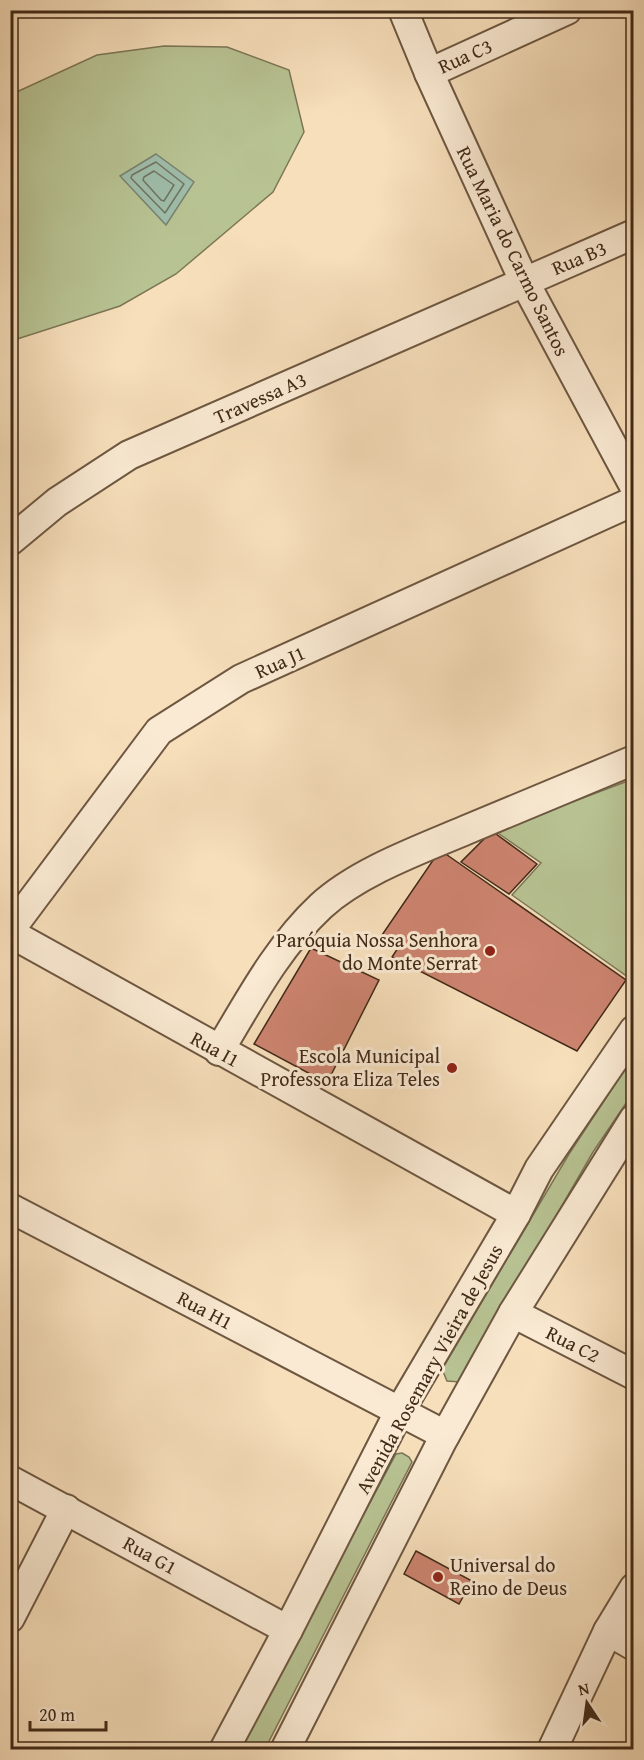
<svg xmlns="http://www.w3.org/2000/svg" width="644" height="1760" font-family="'Gentium Book Plus',serif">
  <rect width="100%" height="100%" fill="#f7dfbb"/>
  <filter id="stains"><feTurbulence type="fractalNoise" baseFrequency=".00333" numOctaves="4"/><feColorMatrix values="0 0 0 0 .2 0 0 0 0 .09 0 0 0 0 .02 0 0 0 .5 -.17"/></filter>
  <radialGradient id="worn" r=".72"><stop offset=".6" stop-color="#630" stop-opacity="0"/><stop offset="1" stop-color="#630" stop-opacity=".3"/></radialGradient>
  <g fill="#b8c393" stroke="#7c7656" stroke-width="1.5">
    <polygon points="164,46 227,47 289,70 304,132 273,192 176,274 120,306 11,341 10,95 97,55"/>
    <polygon points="633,779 634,970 628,977 512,895 541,863 495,831"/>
    <polygon points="633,1057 633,1093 593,1152 460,1382 447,1381 442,1369 569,1154"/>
    <polygon points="402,1453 409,1457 412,1462 265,1749 237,1750 396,1454"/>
  </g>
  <polygon fill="#9ebdaa" stroke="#798270" stroke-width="1.5" points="156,154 194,182 166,225 120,176"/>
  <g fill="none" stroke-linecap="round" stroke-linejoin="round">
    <g stroke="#707461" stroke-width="1.5">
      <polygon points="156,162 184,184 165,213 131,178 132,175"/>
      <polygon points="154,171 174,185 164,201 161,200 143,180 144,177"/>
    </g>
  </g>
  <g fill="#cd8470" stroke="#412a18" stroke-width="1.5">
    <polygon points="492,831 537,864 509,894 461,862"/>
    <polygon points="440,850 626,980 577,1051 392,957 400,945 382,935"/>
    <polygon points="311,948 379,980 327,1083 254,1044"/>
    <polygon points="416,1551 472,1581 459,1604 404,1574"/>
  </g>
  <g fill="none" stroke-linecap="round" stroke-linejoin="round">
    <defs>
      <g id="minor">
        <polyline points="403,10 429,73 524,281 634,486"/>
        <polyline points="429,73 567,10"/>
        <polyline points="10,541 57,502 129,455 634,234"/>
        <polyline points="10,930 159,731 241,679 634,501"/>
        <polyline points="10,933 516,1214"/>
        <path d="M219,1051C249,1001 278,946 321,906C358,872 419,850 466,830C522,807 578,783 634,760"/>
        <polyline points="10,1208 445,1435"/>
        <polyline points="513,1313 634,1375"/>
        <polyline points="10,1480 288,1630"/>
        <polyline points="10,1618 66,1509"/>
        <polyline points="608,1631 634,1646"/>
        <polyline points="224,1750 288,1630 399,1412 516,1214 539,1169 634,1030"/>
        <polyline points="285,1750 442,1441 513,1313 634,1119"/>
        <polyline points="552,1750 608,1631 634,1588"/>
      </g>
    </defs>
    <use href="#minor" stroke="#6e5741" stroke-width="32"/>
    <use href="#minor" stroke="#faead3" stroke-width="28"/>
  </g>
  <g fill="#8f2418" stroke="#faead3" stroke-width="2">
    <circle cx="490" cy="951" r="6"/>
    <circle cx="452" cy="1068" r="6"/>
    <circle cx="438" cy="1577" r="6"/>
  </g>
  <g text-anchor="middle" stroke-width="6" stroke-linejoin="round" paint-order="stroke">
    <g font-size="20" fill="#412a18" stroke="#faead3">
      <text transform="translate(465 56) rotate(-24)" y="7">Rua C3</text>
      <text transform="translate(513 251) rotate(64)" y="7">Rua Maria do Carmo Santos</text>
      <text transform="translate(579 258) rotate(-23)" y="7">Rua B3</text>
      <text transform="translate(260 398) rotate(-24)" y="7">Travessa A3</text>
      <text transform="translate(280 662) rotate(-24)" y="7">Rua J1</text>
      <text transform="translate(215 1049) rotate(29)" y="7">Rua I1</text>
      <text transform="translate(205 1310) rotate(28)" y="7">Rua H1</text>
      <text transform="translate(573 1344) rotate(27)" y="7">Rua C2</text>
      <text transform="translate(429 1369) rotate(-61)" y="7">Avenida Rosemary Vieira de Jesus</text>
      <text transform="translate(150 1555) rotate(29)" y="7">Rua G1</text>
    </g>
    <g font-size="20" fill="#412a18" stroke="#faead3" text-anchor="end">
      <text x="478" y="947">Paróquia Nossa Senhora<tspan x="478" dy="23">do Monte Serrat</tspan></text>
      <text x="440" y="1063">Escola Municipal<tspan x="440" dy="23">Professora Eliza Teles</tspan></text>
      <text x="450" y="1572" text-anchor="start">Universal do<tspan x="450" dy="23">Reino de Deus</tspan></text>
    </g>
  </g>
  <rect width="644" height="1760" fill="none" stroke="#f7dfbb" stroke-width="36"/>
  <rect x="12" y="12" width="620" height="1736" fill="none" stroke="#412a18" stroke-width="3"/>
  <rect x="18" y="18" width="608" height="1724" fill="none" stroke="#412a18" stroke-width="1.5"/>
  <g transform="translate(587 1703) rotate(347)" stroke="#faead3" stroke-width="4.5" paint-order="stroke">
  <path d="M0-4.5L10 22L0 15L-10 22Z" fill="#412a18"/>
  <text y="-9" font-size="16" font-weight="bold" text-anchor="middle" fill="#412a18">N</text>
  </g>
  <path d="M30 1721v9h76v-9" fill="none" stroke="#412a18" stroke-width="3"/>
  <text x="39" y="1721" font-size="18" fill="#412a18" stroke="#faead3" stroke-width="4.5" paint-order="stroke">20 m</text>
  <rect width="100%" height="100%" filter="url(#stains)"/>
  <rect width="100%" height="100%" fill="url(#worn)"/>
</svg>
